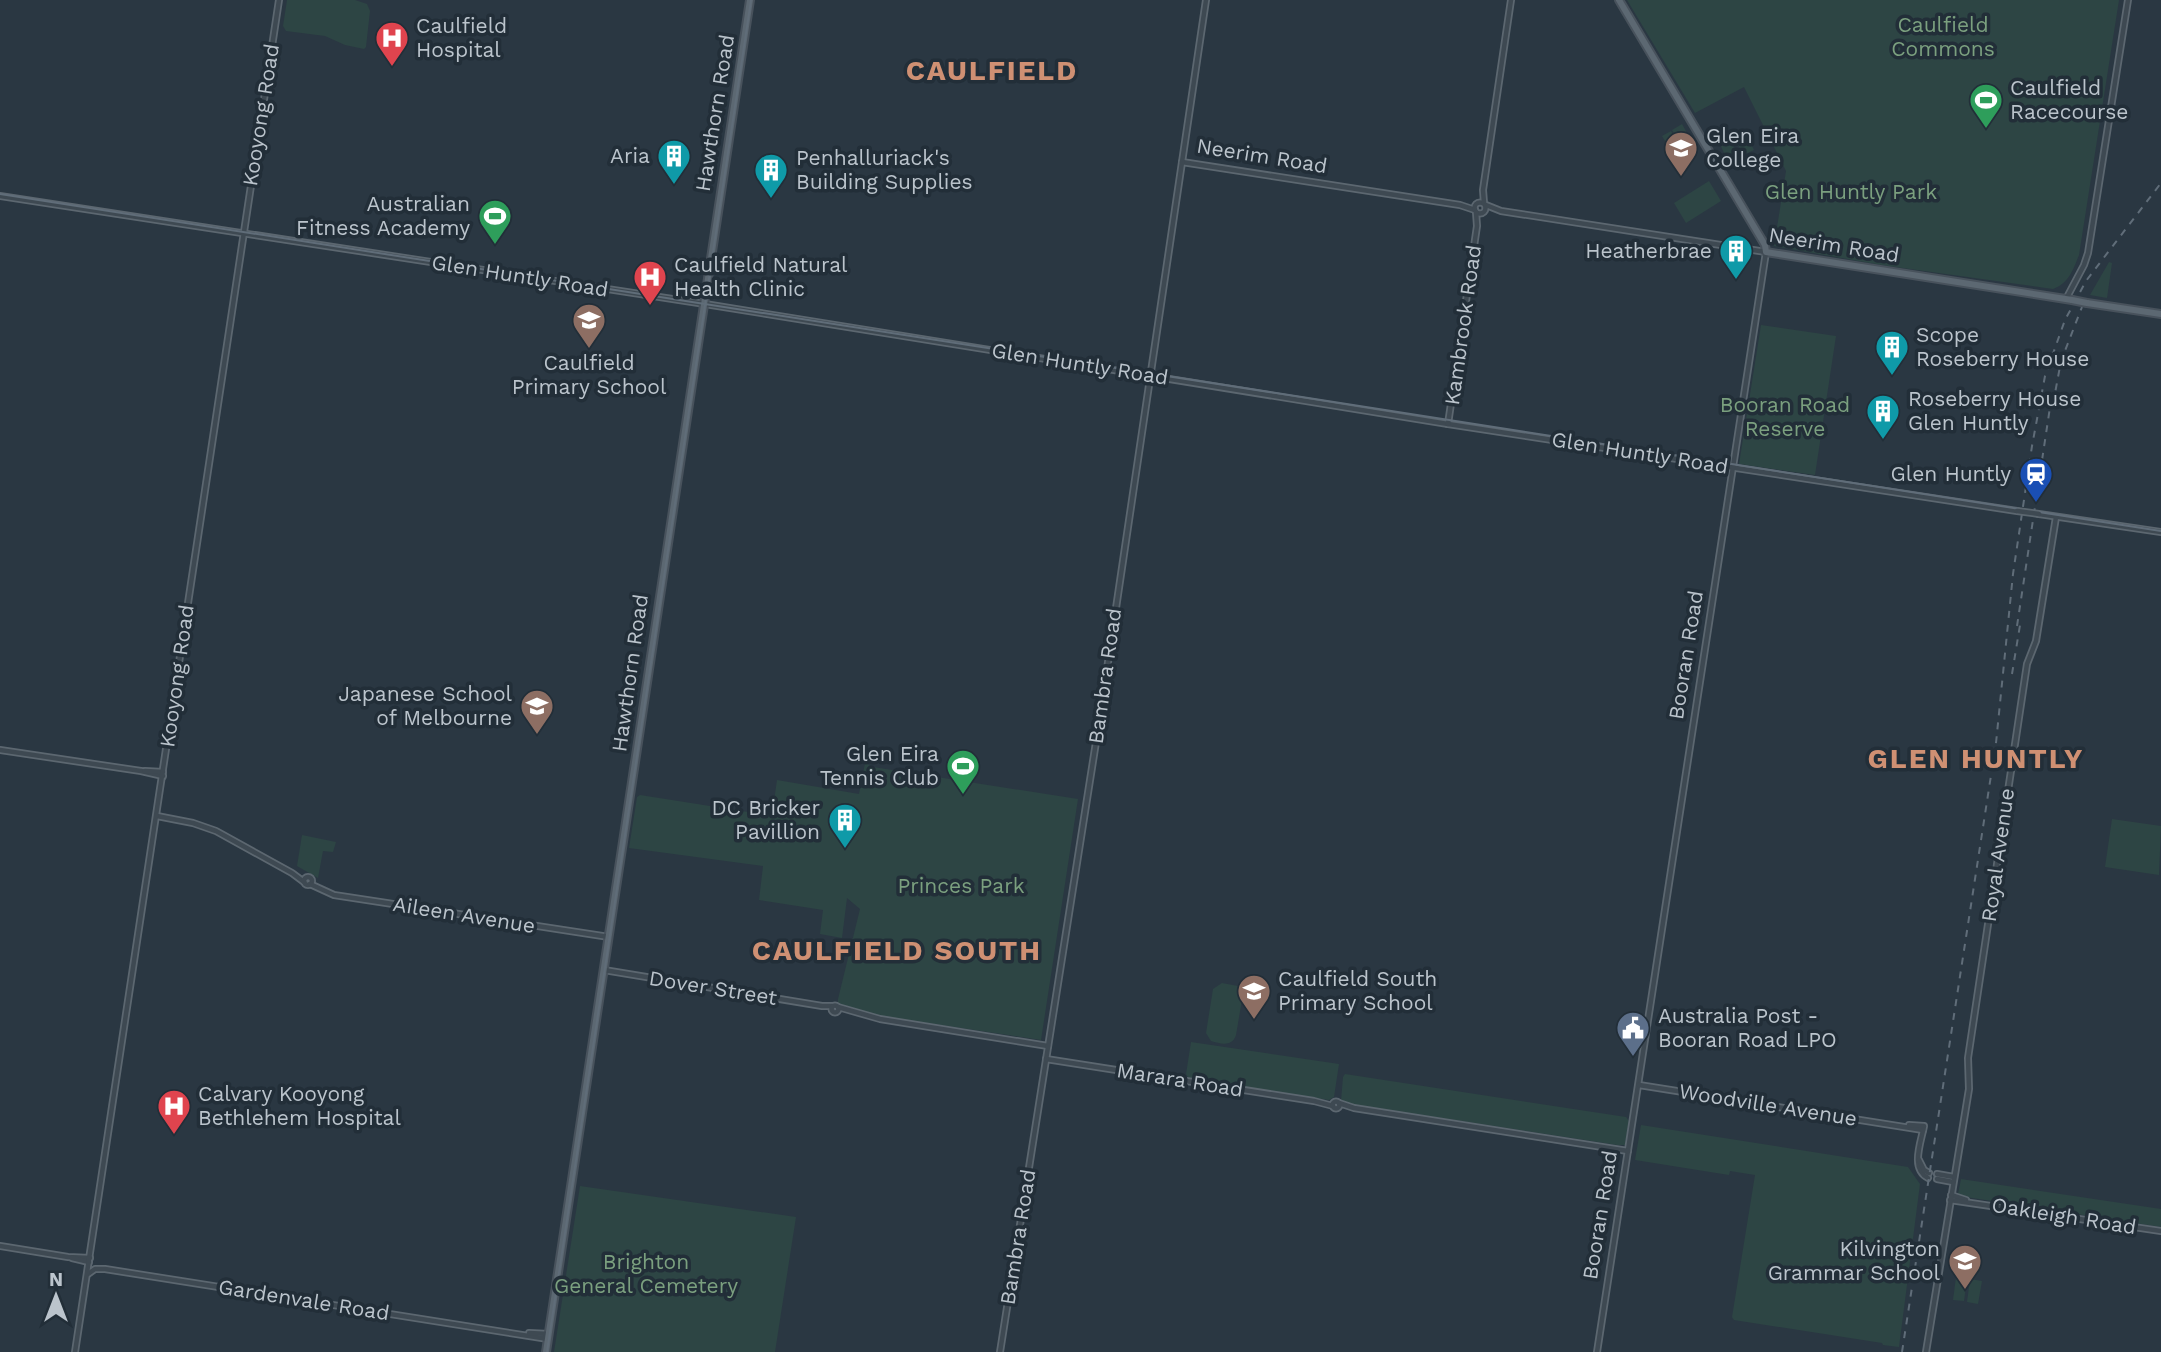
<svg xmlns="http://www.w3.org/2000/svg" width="2161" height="1352" font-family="'Work Sans',sans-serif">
  <rect width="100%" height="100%" fill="#2a3742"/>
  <g fill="#2d4544">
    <polygon points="287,0 355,0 367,4 370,11 366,47 364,49 345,45 325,36 286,31 283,26"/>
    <path d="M1627,0H2119L2079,255C2073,270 2069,283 2053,289L1881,265L1774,246L1786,171L1744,87L1695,113Z"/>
    <polygon points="1682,124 1693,144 1684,150 1672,130"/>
    <polygon points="1744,130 1754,150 1743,155 1734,135"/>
    <polygon points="1671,131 1683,150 1674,156 1662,136"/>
    <polygon points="1730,138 1739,157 1728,162 1719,142"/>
    <polygon points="1709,181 1721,201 1686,223 1674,203"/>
    <polygon points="2109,262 2112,263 2107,298 2090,295"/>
    <polygon points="1761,325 1836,336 1815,475 1739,464"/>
    <polygon points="529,701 550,704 546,724 538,723 538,718 536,717 535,723 527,722"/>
    <polygon points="865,763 873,767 1078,799 1041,1040 880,1016 842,1007 838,1003 838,999 860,909 847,898 842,938 820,934 823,910 759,900 763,866 629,848 637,797 640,795 768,815 774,801 777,780 859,794"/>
    <polygon points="2112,819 2161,826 2159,875 2105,867"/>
    <polygon points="302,835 336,842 333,852 323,851 318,878 297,866"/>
    <path d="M1222,983L1238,986L1243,994L1236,1035C1232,1047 1221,1044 1211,1041L1206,1033L1213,989Z"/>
    <polygon points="1250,987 1261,989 1258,1010 1246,1009"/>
    <polygon points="1191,1042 1339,1064 1334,1097 1329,1100 1189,1079 1186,1074"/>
    <polygon points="1345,1074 1626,1117 1629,1121 1625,1145 1617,1145 1343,1103 1341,1101 1343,1077"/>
    <polygon points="1641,1125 1908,1167 1920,1184 1899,1347 1883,1345 1882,1343 1734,1320 1732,1317 1755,1175 1730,1171 1729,1175 1635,1160"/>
    <polygon points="1961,1179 2161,1209 2161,1227 1966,1197 1958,1194"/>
    <polygon points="580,1186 796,1217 775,1352 554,1352"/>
    <polygon points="1956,1277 1967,1279 1964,1301 1953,1300"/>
    <polygon points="1970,1279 1982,1281 1978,1304 1967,1302"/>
  </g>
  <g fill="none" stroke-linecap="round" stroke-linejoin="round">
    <defs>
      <g id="minor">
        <polyline points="1182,162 1460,205 1475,210"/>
        <polyline points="0,196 705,304 1448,424 2017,511"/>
        <circle cx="1480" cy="208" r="5.5"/>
        <polyline points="1484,203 1483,190 1511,0"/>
        <polyline points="1486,205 1501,211 1766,252 1597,1352"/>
        <polyline points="2066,299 2084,265 2088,253 2128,0"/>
        <polyline points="1448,424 1477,226 1476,212"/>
        <polyline points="2039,514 2161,532"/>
        <polyline points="0,750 141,771 163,776"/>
        <polyline points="145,771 163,772"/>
        <polyline points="157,816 193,823 216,831 292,873 304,882"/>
        <circle cx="308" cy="881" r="4"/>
        <polyline points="310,884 334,895 609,937"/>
        <polyline points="604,970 822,1006 832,1006"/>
        <circle cx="835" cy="1009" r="3.5"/>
        <polyline points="838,1007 880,1019 1048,1046"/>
        <polyline points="1046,1059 1314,1101 1333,1106"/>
        <polyline points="1639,1085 1923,1130"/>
        <circle cx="1336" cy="1105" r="3.5"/>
        <polyline points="1339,1103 1354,1108 1628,1151"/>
        <path d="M1909,1125L1924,1126C1921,1142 1910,1169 1928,1178"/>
        <polyline points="1919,1160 1924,1170 1929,1173"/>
        <polyline points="1937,1174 1954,1177"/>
        <polyline points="1937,1179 1953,1182"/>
        <polyline points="1951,1195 1966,1200"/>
        <polyline points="1950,1200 2161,1231"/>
        <polyline points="0,1246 68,1257 90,1258"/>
        <polyline points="72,1258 89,1262"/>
        <polyline points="88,1274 95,1269 105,1269 548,1339"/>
        <polyline points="529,1333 549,1334"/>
        <polyline points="75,1352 279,0"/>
        <polyline points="1000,1352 1099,723 1206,0"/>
        <polyline points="1926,1352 1969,1089 1968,1058 2027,664 2036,641 2056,517"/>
      </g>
      <g id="major">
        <polyline points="1619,0 1765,245 1766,252 2072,300"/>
        <polyline points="2087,303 2161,314"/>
        <polyline points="546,1352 750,0"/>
      </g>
    </defs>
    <use href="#minor" stroke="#5c6770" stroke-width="8"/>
    <use href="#major" stroke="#48525c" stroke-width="10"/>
    <use href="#minor" stroke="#3e4952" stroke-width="4.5"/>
    <use href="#major" stroke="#5c6872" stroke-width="6"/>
    <g stroke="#606d79" stroke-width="2">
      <path d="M0,194C721,303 1440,424 2161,531"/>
      <polyline points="547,1352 751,0"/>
    </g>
    <g stroke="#606d79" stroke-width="2" stroke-dasharray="7 7" stroke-linecap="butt">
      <polyline points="2053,404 2061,361 2082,307"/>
      <polyline points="2017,626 2052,394"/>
      <polyline points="2012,674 2021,619"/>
      <polyline points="1902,1352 1996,743 2013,574 2032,446 2045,376 2065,320 2086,281 2161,183"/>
    </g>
    <defs>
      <polyline id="minor-bridge" points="2017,511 2039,514"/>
      <polyline id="major-bridge" points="2072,300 2087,303"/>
    </defs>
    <use href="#minor-bridge" stroke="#5c6770" stroke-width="8" stroke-linecap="butt"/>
    <use href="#major-bridge" stroke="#48525c" stroke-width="10" stroke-linecap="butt"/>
    <use href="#minor-bridge" stroke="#3e4952" stroke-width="4.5"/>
    <use href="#major-bridge" stroke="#5c6872" stroke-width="6"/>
  </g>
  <defs>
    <symbol id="hospital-pin" viewBox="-11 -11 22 30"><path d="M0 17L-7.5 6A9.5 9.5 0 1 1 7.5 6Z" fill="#e0444e" stroke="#222e38"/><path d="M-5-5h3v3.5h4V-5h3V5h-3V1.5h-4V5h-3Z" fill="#fff"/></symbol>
    <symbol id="stadium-pin" viewBox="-11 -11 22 30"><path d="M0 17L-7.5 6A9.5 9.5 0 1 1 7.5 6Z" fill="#2e9e5b" stroke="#222e38"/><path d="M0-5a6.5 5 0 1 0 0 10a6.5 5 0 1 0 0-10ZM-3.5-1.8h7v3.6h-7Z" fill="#fff"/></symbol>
    <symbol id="school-pin" viewBox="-11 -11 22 30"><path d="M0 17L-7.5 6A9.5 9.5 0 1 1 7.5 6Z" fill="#8d6e63" stroke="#222e38"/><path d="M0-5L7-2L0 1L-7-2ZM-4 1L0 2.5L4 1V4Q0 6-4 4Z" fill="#fff"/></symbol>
    <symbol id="building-pin" viewBox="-11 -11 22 30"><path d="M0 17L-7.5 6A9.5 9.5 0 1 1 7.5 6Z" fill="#0f9aa8" stroke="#222e38"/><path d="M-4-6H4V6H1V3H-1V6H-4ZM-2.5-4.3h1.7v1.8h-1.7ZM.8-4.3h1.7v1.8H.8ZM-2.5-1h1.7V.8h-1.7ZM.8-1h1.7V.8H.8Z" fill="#fff"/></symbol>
    <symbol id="station-pin" viewBox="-11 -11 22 30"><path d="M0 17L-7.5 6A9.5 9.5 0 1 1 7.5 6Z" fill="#1a4fb4" stroke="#222e38"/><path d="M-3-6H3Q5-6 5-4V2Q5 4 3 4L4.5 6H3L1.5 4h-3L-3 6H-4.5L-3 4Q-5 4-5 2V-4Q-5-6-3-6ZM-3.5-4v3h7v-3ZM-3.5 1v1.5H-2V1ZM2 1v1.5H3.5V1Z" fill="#fff"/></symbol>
    <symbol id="civic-pin" viewBox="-11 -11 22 30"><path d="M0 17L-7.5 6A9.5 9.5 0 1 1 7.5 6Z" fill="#5c6f8a" stroke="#222e38"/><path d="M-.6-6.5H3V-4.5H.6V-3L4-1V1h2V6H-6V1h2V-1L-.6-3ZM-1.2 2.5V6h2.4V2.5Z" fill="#fff"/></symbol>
  </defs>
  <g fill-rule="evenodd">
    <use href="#hospital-pin" x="373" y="19" width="38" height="52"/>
    <use href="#stadium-pin" x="1967" y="81" width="38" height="52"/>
    <use href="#school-pin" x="1662" y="129" width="38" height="52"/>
    <use href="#building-pin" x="655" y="137" width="38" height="52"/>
    <use href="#building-pin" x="752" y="151" width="38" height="52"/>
    <use href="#stadium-pin" x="476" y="197" width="38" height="52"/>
    <use href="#building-pin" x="1717" y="232" width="38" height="52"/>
    <use href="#hospital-pin" x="631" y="258" width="38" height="52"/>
    <use href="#school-pin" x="570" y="301" width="38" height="52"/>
    <use href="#building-pin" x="1873" y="328" width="38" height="52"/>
    <use href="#building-pin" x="1864" y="392" width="38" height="52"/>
    <use href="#station-pin" x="2017" y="455" width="38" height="52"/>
    <use href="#school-pin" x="518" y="687" width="38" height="52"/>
    <use href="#stadium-pin" x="944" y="747" width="38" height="52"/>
    <use href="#building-pin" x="826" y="801" width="38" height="52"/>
    <use href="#school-pin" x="1235" y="972" width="38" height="52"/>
    <use href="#civic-pin" x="1614" y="1009" width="38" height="52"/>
    <use href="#hospital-pin" x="155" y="1087" width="38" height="52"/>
    <use href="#school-pin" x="1946" y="1242" width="38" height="52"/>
  </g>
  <g text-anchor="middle" stroke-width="7" stroke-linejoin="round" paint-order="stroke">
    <g font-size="21" fill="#7ba07f" stroke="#222e38">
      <text x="1943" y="32">Caulfield<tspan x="1943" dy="24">Commons</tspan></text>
      <text x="1851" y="199">Glen Huntly Park</text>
      <text x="1785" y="412">Booran Road<tspan x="1785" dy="24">Reserve</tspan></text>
      <text x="961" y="893">Princes Park</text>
      <text x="646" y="1269">Brighton<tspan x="646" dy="24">General Cemetery</tspan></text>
    </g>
    <g font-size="21" fill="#bbc4cc" stroke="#222e38" text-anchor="start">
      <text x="416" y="33">Caulfield<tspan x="416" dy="24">Hospital</tspan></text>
      <text x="2010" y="95">Caulfield<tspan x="2010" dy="24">Racecourse</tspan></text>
      <text x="1706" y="143">Glen Eira<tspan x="1706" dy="24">College</tspan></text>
      <text x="650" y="163" text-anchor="end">Aria</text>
      <text x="796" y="165">Penhalluriack's<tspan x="796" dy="24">Building Supplies</tspan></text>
      <text x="470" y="211" text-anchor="end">Australian<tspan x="470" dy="24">Fitness Academy</tspan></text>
      <text x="1712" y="258" text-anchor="end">Heatherbrae</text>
      <text x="674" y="272">Caulfield Natural<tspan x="674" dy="24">Health Clinic</tspan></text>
      <text x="1916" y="342">Scope<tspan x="1916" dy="24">Roseberry House</tspan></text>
      <text x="589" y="370" text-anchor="middle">Caulfield<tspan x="589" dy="24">Primary School</tspan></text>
      <text x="1908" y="406">Roseberry House<tspan x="1908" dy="24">Glen Huntly</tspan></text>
      <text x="2011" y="481" text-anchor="end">Glen Huntly</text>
      <text x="512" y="701" text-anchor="end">Japanese School<tspan x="512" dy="24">of Melbourne</tspan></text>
      <text x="939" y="761" text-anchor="end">Glen Eira<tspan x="939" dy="24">Tennis Club</tspan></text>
      <text x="820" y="815" text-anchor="end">DC Bricker<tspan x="820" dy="24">Pavillion</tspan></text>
      <text x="1278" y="986">Caulfield South<tspan x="1278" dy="24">Primary School</tspan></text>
      <text x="1658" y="1023">Australia Post -<tspan x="1658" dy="24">Booran Road LPO</tspan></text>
      <text x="198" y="1101">Calvary Kooyong<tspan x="198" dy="24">Bethlehem Hospital</tspan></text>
      <text x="1940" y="1256" text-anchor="end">Kilvington<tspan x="1940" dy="24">Grammar School</tspan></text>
    </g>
    <g font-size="21" fill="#bbc4cc" stroke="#222e38">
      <text transform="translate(715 113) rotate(-81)" y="7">Hawthorn Road</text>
      <text transform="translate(261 115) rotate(-81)" y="7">Kooyong Road</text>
      <text transform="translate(1262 156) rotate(9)" y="7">Neerim Road</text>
      <text transform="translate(1834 245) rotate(9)" y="7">Neerim Road</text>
      <text transform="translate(520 276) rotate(9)" y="7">Glen Huntly Road</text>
      <text transform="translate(1463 325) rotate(-82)" y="7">Kambrook Road</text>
      <text transform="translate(1080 364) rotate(9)" y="7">Glen Huntly Road</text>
      <text transform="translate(1640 453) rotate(9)" y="7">Glen Huntly Road</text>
      <text transform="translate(1686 655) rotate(-81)" y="7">Booran Road</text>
      <text transform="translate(630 673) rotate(-82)" y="7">Hawthorn Road</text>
      <text transform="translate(177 676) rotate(-82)" y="7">Kooyong Road</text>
      <text transform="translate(1105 676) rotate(-82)" y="7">Bambra Road</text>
      <text transform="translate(1998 855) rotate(-82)" y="7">Royal Avenue</text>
      <text transform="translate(464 915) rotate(9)" y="7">Aileen Avenue</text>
      <text transform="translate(713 988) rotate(9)" y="7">Dover Street</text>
      <text transform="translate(1180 1080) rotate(9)" y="7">Marara Road</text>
      <text transform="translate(1768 1105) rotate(9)" y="7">Woodville Avenue</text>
      <text transform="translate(1600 1215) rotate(-81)" y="7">Booran Road</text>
      <text transform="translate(2064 1216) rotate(9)" y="7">Oakleigh Road</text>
      <text transform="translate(1018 1237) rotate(-81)" y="7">Bambra Road</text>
      <text transform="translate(304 1300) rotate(9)" y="7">Gardenvale Road</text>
    </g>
    <g font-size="28" font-weight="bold" letter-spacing="2" fill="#cf9073" stroke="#222e38">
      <text x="992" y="80">CAULFIELD</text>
      <text x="1976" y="768">GLEN HUNTLY</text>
      <text x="897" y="960">CAULFIELD SOUTH</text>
    </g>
  </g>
  <g transform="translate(56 1296)" stroke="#222e38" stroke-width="5" paint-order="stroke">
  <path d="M0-5L12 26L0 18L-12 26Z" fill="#bbc4cc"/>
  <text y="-10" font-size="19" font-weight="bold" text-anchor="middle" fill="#bbc4cc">N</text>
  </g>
</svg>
